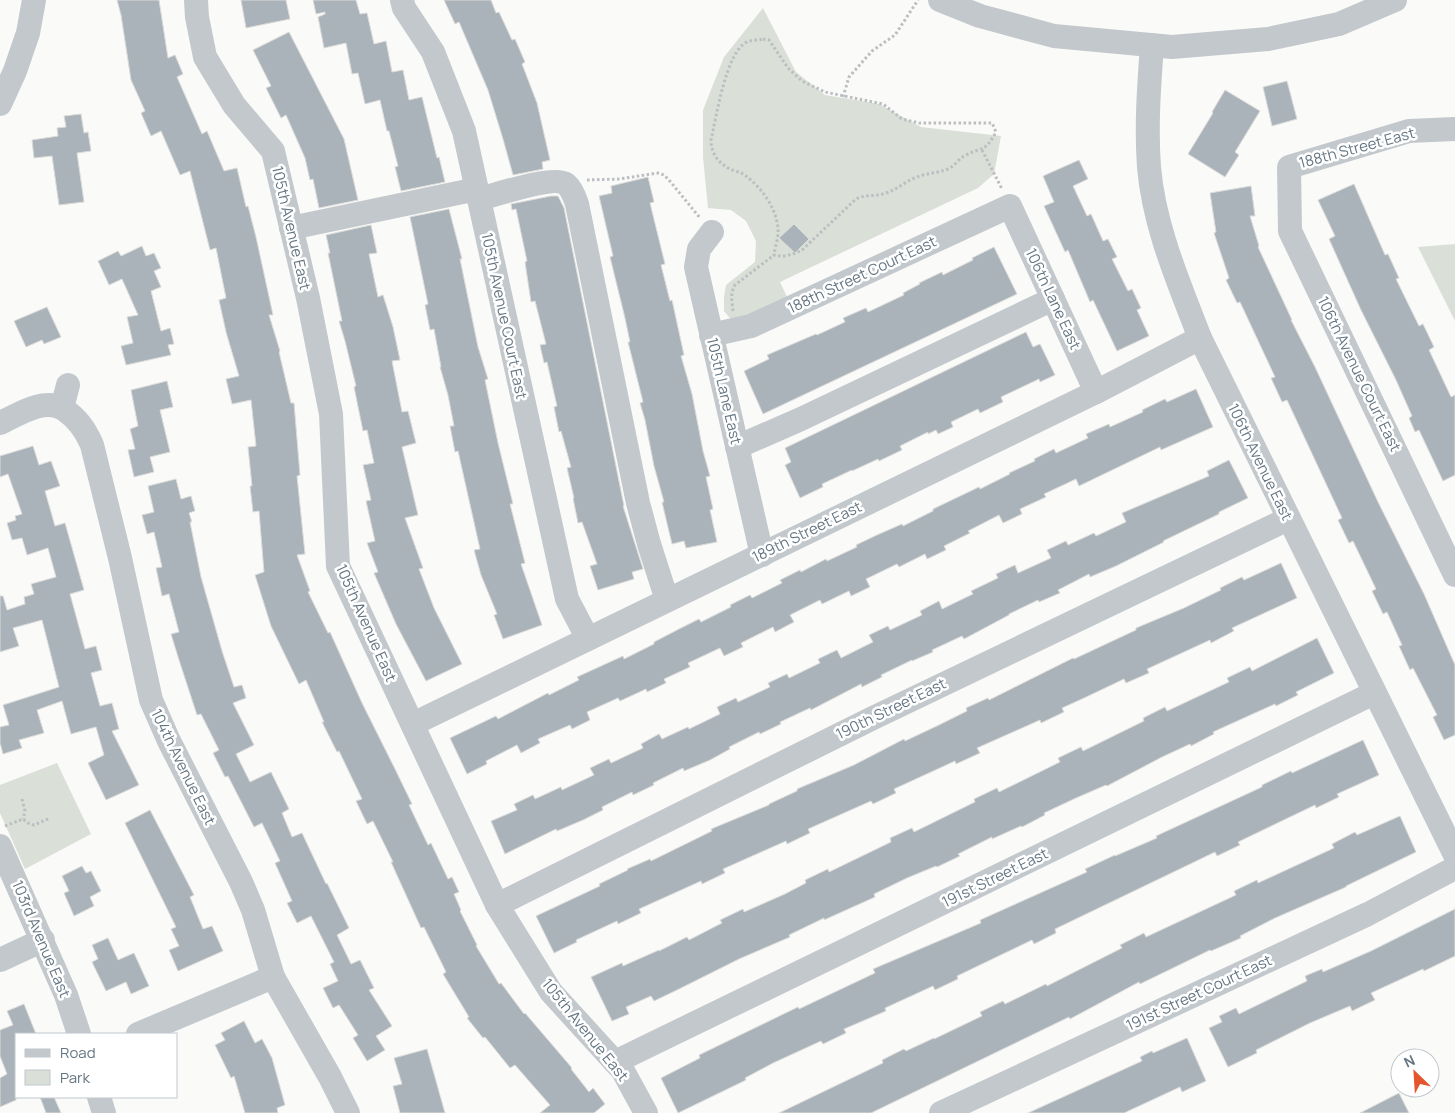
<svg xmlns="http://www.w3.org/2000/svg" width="1455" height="1113" font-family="Manrope,sans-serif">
  <rect width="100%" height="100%" fill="#fafaf8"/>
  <g fill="#dadfd7">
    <polygon points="763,8 796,72 825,95 879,104 921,127 1001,136 994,174 978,188 780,282 788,299 733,322 724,311 724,297 726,285 755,262 756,241 746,221 731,210 708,208 703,157 703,110 724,57"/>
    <polygon points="1455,244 1455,321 1418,247"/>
    <polygon points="57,763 91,834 25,869 0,813 0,785"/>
  </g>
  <g fill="#aab3b9" stroke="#dcdcda">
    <polygon points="117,0 159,0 168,58 175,55 183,74 177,77 202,134 207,131 224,171 237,168 246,207 248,206 256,237 273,315 269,315 280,351 279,352 291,403 294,403 300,475 297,476 305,554 297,555 310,591 308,592 328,633 330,632 362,703 395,769 412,804 409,805 428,845 431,843 448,879 452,877 459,892 454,894 461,910 460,911 477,945 476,946 499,984 501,983 524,1014 525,1013 572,1068 571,1069 589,1092 593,1088 605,1104 594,1113 540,1113 550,1105 515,1065 510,1068 485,1037 483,1038 467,1018 469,1017 443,974 446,972 424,927 421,928 391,862 393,862 373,821 367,824 356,801 362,799 339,751 337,752 322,722 324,722 306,680 299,684 271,626 255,575 264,572 259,511 253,512 250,486 252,486 248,447 256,446 251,400 232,404 226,379 239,376 226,332 219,300 226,298 216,248 210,250 190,171 180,175 161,131 151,136 141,113 145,111 131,80 121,15"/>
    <polygon points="241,0 286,0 290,19 246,28"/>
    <polygon points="313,0 356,0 360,14 367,13 374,44 386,41 392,72 403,70 409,100 422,97 437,158 439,157 445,182 401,191 395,167 398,166 389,131 387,131 380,100 365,104 358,73 352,74 346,43 324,48 318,17 325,14 325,12 316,14"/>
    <polygon points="444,0 491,0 496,13 499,12 512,40 515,39 525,62 522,64 537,103 550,160 542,162 543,169 513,175 503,139 488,90 459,22 455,24"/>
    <polygon points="289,32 344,139 358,200 319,208 313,179 310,180 305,158 286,115 281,118 266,88 271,86 253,50"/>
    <polygon points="1287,81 1297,119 1272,126 1263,87"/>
    <polygon points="1225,90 1260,111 1235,152 1239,155 1225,177 1188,154 1213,113 1212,112"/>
    <polygon points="81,114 84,133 88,132 91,151 77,153 84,202 59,205 52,156 34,158 32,140 58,136 57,128 66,127 64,116"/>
    <polygon points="1079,160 1088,179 1073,186 1087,216 1091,214 1103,241 1108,239 1117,257 1112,259 1128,291 1132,289 1141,308 1137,310 1149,336 1117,351 1093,300 1090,302 1068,250 1065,252 1044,206 1054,202 1043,176"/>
    <polygon points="648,177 654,202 650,203 665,264 661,265 670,301 672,300 684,355 681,356 692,394 703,451 710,476 706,477 713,509 710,510 717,542 686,548 684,541 672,544 666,519 662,502 664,502 654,466 645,420 640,403 643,402 628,342 630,342 625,318 610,257 613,256 599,196 612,193 611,186"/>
    <polygon points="1354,184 1385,255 1388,254 1399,278 1396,279 1419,326 1423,324 1434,347 1429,350 1451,397 1455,395 1455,475 1443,481 1419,430 1415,432 1409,418 1412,416 1396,380 1361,310 1329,239 1335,236 1318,200"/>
    <polygon points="1251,186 1255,216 1250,216 1259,246 1258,247 1292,320 1291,320 1315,367 1378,502 1424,594 1455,665 1455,735 1444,740 1433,717 1437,715 1413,668 1410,670 1399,646 1402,645 1387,612 1383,614 1372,591 1376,589 1353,541 1349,543 1338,520 1342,518 1287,400 1282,402 1271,378 1275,377 1240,302 1237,303 1226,280 1229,278 1214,233 1216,232 1210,193"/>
    <polygon points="551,196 558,196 564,208 624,506 623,506 643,569 632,572 634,579 598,590 590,566 597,564 582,522 578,523 573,498 574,498 567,468 571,467 561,431 559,432 554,407 557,406 547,362 544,363 540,345 546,344 535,301 531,302 525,262 527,261 516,209 512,210 511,204"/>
    <polygon points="449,209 462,259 460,259 478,347 488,379 485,380 498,443 513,504 510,504 525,563 521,564 542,625 503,639 494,615 497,614 481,575 474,550 480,549 458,451 455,452 450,426 454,426 448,395 440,367 441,367 434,329 430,330 425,305 428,304 410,217"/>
    <polygon points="794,224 809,239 795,253 779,238"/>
    <polygon points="371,225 377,253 369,254 378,297 383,295 393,327 400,360 392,361 402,412 408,411 416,443 402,447 418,515 405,518 423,568 419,569 434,608 462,664 426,681 396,624 374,573 378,572 367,543 375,541 366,501 371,500 363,465 374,463 367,430 363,431 354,387 356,386 345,341 339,321 342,321 328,253 330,253 326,235"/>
    <polygon points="142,246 146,256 154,253 161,268 154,271 161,287 151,291 161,331 170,328 174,344 168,345 171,355 126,365 121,346 133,343 127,317 138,315 122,279 109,285 98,261 118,251 121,256"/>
    <polygon points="994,247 1017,294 763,414 744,371 769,359 767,355 816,334 817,335 845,322 843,318 866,308 868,312 904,295 903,293 920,284 919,283 942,272 943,275 973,260 972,258"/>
    <polygon points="47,307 61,337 44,344 42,340 26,347 14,321"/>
    <polygon points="1026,332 1033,347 1040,344 1055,375 1040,382 1039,379 1001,397 1003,402 980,413 978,409 951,422 953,427 938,434 936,430 928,434 928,432 900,446 902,450 879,461 878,459 852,471 852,470 822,484 823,487 800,498 785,465 791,462 785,448"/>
    <polygon points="167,381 173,407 160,410 170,452 150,457 154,472 134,477 128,450 135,449 130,429 138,426 131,390"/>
    <polygon points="1196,389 1213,427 1161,450 1160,447 1079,486 1076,479 1044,494 1046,497 1020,509 1022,514 1003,523 999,515 968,531 970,533 944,546 946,550 927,559 925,554 899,567 897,564 866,579 870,587 851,596 849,591 822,604 820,600 790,615 794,622 775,632 773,627 741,643 743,647 724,656 720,648 688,663 690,667 664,679 666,683 647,692 646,689 620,701 618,698 587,712 590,720 572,729 570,725 538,739 540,743 521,753 517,745 486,761 487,764 467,774 450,738 496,716 498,719 548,693 549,695 579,680 577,677 623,656 624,659 654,644 654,642 679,629 699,619 701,622 731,607 730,605 750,595 752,598 782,583 780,580 800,570 801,572 826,559 827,561 857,547 856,545 877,535 902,524 903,526 933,511 933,509 979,487 980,489 1010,474 1009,473 1035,461 1034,459 1054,449 1056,453 1088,438 1086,434 1109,424 1110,427 1143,412 1142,410 1165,399 1167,402"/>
    <polygon points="33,446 39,465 51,461 60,486 45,491 55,526 65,523 84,590 70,594 85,649 96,646 102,670 91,673 100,706 112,703 119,729 112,731 139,785 106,800 88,763 104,755 96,727 71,734 62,701 37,710 44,733 19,740 22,748 3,754 0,743 0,727 9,725 3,705 59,687 42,620 13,628 19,646 0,652 0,596 3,596 7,610 25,604 24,597 34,594 31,584 56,577 48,548 27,555 22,538 12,540 7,523 16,520 15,516 22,514 8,474 0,477 0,456"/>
    <polygon points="1229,460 1248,498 1219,512 1219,514 1163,541 1164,542 1116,566 1090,577 1089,574 1058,590 1060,593 1039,602 1038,600 1009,614 1009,615 964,639 962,636 932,650 933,652 912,661 912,660 881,675 882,677 862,687 861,684 811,710 810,708 780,722 781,724 760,734 759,732 729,747 730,749 710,760 684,771 683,768 653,783 654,785 633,795 632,792 602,807 603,810 583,820 557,831 556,829 505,854 491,821 517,810 514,804 533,795 535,799 561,787 562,790 594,775 590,768 609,759 611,763 643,748 641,744 659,734 662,739 688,727 689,729 720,714 717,707 736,698 738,702 770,687 768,683 787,674 789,678 820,663 818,659 837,650 841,658 873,642 869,635 888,626 890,630 922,615 920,611 939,601 942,609 973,594 971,591 998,578 996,574 1015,565 1018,573 1051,558 1047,550 1066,541 1068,545 1094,533 1096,536 1126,522 1122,513 1209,476 1207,471"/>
    <polygon points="176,479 181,499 191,496 195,511 189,513 192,522 190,522 201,577 222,651 234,687 242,685 246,698 233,703 254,745 236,754 250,782 271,772 289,809 282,813 292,837 302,833 326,884 327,883 349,928 337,935 351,964 360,960 374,988 369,990 392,1026 376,1036 385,1050 367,1061 353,1038 358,1035 339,1005 333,1008 323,988 338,981 330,964 334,962 311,916 297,923 287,903 292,901 275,863 280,861 262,823 254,827 228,776 225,777 213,753 219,750 201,714 197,715 179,660 171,634 179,632 169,594 162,596 156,568 162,567 154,532 147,534 142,515 154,512 148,486"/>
    <polygon points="1281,563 1297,598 1232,628 1234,631 1211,643 1210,640 1147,669 1149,673 1126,683 1124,679 1084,698 1062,708 1064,712 1041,723 1040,720 977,748 980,753 956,764 955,761 894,789 896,793 873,804 871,801 808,829 810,833 787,844 786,841 723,869 725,873 702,884 701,881 639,909 641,913 618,924 617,921 576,940 577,942 554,953 536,916 600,886 599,884 628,870 627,869 650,859 651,861 712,831 711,829 769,805 769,804 797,791 797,789 854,765 904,739 905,741 939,725 967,711 966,708 988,698 989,700 1073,658 1074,659 1136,630 1136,628 1184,608 1221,590 1220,588 1242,577 1244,580"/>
    <polygon points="1317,638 1334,673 1296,692 1298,695 1276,706 1275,704 1246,717 1213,732 1214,734 1191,746 1190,744 1162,757 1107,786 1106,785 1076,798 1044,813 1045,815 1022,827 1021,826 992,839 992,837 958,854 960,856 937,867 936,866 907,878 874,894 875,897 824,920 824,918 789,935 790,937 739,959 677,990 654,1001 651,996 626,1007 629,1014 612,1021 591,977 622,963 623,966 659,950 659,951 687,937 689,940 722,923 720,920 743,909 744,912 785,894 806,883 805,880 828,869 829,872 891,842 890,838 912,828 914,832 975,802 974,799 997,788 999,792 1060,762 1058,758 1081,747 1083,751 1144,721 1143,718 1165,707 1167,711 1229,682 1227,678 1250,667 1252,671"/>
    <polygon points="1363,740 1379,775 1337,794 1339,797 1316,808 1315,805 1238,842 1240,845 1217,856 1215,852 1055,929 1056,933 1034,944 1032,940 957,976 958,979 935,990 933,986 885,1008 886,1011 844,1029 846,1033 823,1044 821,1041 773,1063 745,1078 746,1080 678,1113 661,1078 700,1058 699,1055 798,1007 799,1009 875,973 873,969 981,923 980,920 1087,872 1085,869 1115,855 1115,856 1157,838 1156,836 1262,787 1262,785 1291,771 1292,773"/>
    <polygon points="150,810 194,895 190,897 203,929 212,926 223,951 178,971 169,950 179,946 171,929 176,927 125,823"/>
    <polygon points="1400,816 1416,852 1346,886 1346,887 1275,918 1240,936 1241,938 1211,951 1210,950 1140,984 1139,982 1070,1019 1069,1017 871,1113 779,1113 883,1063 882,1060 904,1049 906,1051 934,1038 934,1039 982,1016 980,1012 1003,1001 1005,1004 1046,984 1047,986 1122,948 1120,945 1144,933 1146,937 1236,895 1234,891 1257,880 1258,883 1334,848 1332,844 1355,832 1357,835"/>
    <polygon points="82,866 86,873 91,871 101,891 90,897 94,906 74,916 64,893 69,891 62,876"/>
    <polygon points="1455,909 1455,956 1424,971 1423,969 1371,993 1375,1000 1352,1011 1350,1006 1310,1023 1256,1050 1257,1053 1228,1067 1209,1028 1222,1022 1219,1016 1236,1008 1239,1014 1307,981 1305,976 1322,969 1323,972 1371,951"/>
    <polygon points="108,938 118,960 134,953 149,986 131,994 126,982 106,991 92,962 98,959 92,945"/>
    <polygon points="24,1004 36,1034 16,1034 16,1100 0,1107 0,1078 7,1074 0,1056 0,1030 13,1025 7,1011"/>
    <polygon points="244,1021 255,1043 262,1039 272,1058 285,1105 277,1108 278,1113 245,1113 234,1076 231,1078 215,1045 225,1040 221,1033"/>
    <polygon points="1187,1038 1206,1081 1182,1092 1180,1087 1124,1113 1028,1113 1142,1061 1140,1057 1152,1051 1153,1053"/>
    <polygon points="427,1049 445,1113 400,1113 393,1086 402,1084 394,1058"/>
    <polygon points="1399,1093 1409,1113 1360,1113"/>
    <polygon points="40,1097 54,1097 61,1113 46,1113"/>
  </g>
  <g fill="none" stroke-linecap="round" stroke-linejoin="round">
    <g stroke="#bbbfc2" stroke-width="3" stroke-dasharray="2.5 2.5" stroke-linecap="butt">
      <path d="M763,39L769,40L788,68L802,81L825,92L883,104L902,119L919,123H992L996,132C985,152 984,146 966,155C959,158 955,166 948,169C938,173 927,173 917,177C906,181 898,189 886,193C876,197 865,194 856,199L802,250C794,254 783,258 774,255C775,246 779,237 778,228C776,208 762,188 746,176C740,171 731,171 725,166C716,160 711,151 711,140C716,119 726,51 747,42C751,40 758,40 763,39Z"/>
      <polyline points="843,97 849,77 872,51 895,35 918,0"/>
      <polyline points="982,150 1002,189"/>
      <polyline points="587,180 619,179 658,173 664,175 669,180 700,218"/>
      <path d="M733,311C732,302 730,293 735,285L774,255"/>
      <polyline points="22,799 25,811 23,819"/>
      <polyline points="5,826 23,819 28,823 34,825 50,818"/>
    </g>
    <g stroke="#c3c8cc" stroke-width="24">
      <polyline points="196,0 197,17 205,57 234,105 273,151 308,298 331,414 338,566 497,905 551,992 623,1071 646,1113"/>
      <polyline points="402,0 404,8 433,52 464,131 567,599 588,639"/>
      <polyline points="940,0 980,16 1054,36 1172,47 1268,39 1339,24 1395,0"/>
      <path d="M1152,45C1149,86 1146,127 1149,167C1154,227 1179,283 1200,338L1455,855"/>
      <polyline points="0,104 15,71 28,33 34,0"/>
      <polyline points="1455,129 1409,131 1289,167 1290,231 1455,575"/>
      <path d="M479,199C495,195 554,175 566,184C571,188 575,198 577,204L638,503L649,544L667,600"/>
      <polyline points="291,228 477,189"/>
      <polyline points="712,232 699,249 696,267 762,555"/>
      <polyline points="711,335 751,326 1010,206 1096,392"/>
      <path d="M62,408C77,418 85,429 92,445L120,558L151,700L169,741L241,882L253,910L273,977L330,1077L348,1113"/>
      <path d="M0,423C18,415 42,398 62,408L68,385"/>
      <polyline points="737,447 801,419 1053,299"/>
      <polyline points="413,724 1096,392 1200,338"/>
      <polyline points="0,846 66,995 79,1034"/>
      <polyline points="497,905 873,718 1288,519"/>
      <polyline points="0,960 43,940"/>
      <polyline points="138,1034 273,977"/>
      <polyline points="615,1062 1374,693"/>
      <polyline points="99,1097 104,1113"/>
      <polyline points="941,1113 1368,914 1455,868"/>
    </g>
  </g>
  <g text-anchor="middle" stroke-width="5" stroke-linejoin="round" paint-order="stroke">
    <g font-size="15" fill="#657683" stroke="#fff">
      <text transform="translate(1357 148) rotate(-15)" y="5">188th Street East</text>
      <text transform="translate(291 228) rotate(77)" y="5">105th Avenue East</text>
      <text transform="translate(862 275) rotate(-25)" y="5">188th Street Court East</text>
      <text transform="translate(1053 299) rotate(65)" y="5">106th Lane East</text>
      <text transform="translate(504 316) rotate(78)" y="5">105th Avenue Court East</text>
      <text transform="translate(1359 374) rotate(64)" y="5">106th Avenue Court East</text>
      <text transform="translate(724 391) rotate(77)" y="5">105th Lane East</text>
      <text transform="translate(1260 462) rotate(64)" y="5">106th Avenue East</text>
      <text transform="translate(807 532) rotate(-26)" y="5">189th Street East</text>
      <text transform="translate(366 623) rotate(66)" y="5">105th Avenue East</text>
      <text transform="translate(891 709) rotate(-26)" y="5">190th Street East</text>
      <text transform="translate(183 767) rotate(64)" y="5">104th Avenue East</text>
      <text transform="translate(995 878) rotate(-26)" y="5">191st Street East</text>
      <text transform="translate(41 939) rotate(67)" y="5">103rd Avenue East</text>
      <text transform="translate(1199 993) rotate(-25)" y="5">191st Street Court East</text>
      <text transform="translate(585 1030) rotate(51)" y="5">105th Avenue East</text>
    </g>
  </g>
  <rect x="15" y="1033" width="162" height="65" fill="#ffffff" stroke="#c1c8cd"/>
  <rect x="25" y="1049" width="25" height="8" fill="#c3c8cc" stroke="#c1c8cd"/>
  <text x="60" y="1058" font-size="15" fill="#657683">Road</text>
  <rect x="25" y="1070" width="25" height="15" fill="#dadfd7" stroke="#c1c8cd"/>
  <text x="60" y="1083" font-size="15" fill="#657683">Park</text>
  <g transform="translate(1415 1073) rotate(335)"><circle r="24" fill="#ffffff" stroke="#c1c8cd"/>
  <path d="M0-4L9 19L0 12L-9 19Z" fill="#e4572e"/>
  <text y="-8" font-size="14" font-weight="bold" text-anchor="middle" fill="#657683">N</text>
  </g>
</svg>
